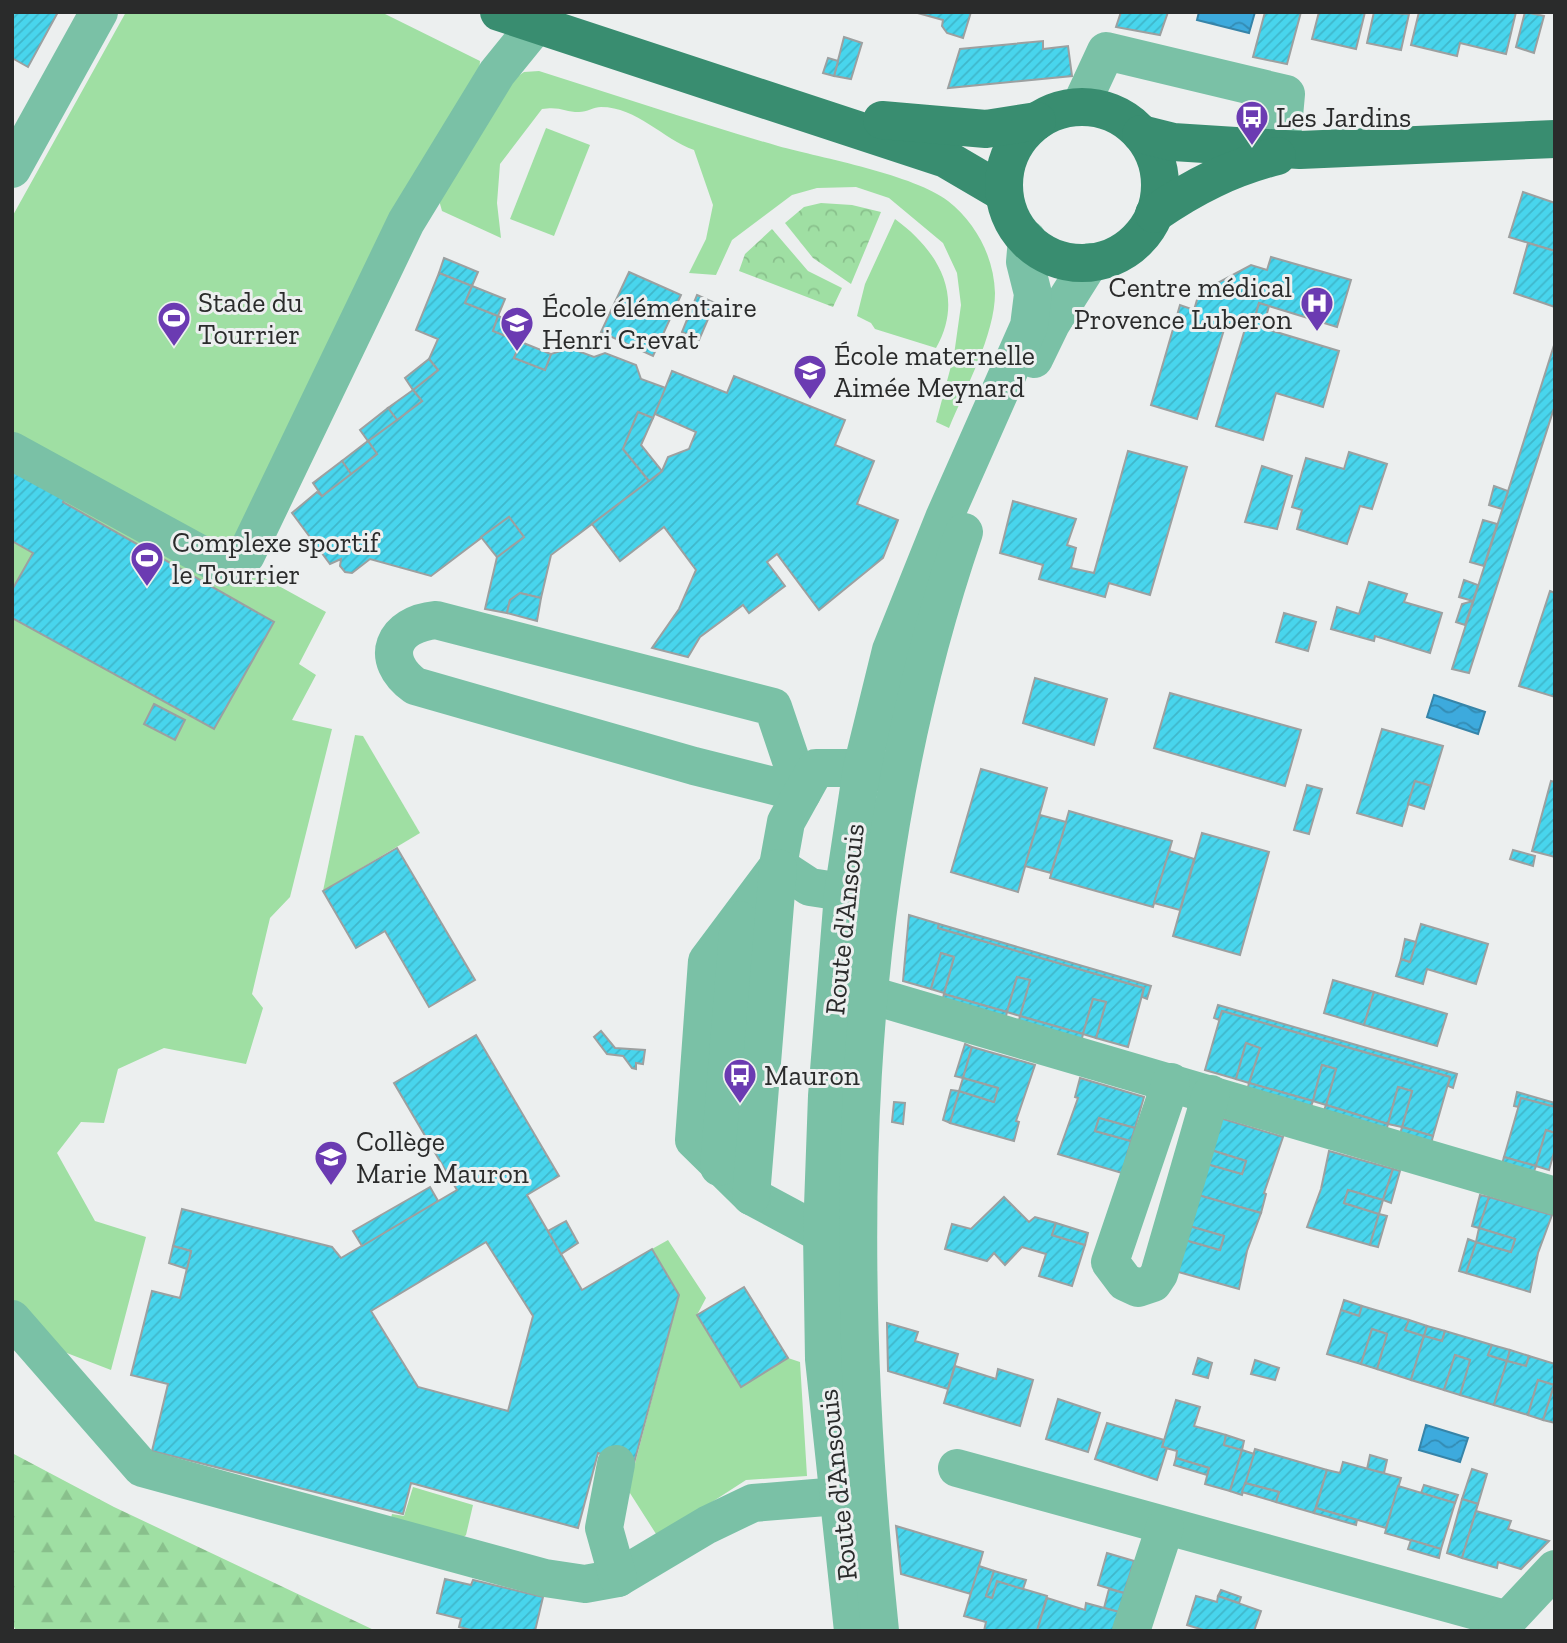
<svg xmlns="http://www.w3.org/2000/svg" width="1567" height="1643" font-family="'Zilla Slab',serif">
  <defs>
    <pattern id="forest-firs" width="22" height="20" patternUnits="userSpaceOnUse" patternTransform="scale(1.75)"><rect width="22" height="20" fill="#9fdfa3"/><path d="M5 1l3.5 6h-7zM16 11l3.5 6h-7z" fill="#89c08c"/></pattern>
    <pattern id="park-crowns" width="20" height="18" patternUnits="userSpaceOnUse" patternTransform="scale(1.75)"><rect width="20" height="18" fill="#9fdfa3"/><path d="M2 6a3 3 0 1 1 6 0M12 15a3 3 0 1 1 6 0" fill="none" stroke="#89c08c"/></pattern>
    <pattern id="water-waves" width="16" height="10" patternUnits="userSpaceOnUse" patternTransform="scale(1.75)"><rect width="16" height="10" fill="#3daadd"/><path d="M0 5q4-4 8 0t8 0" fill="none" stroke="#338bb3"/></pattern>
    <pattern id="building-hatch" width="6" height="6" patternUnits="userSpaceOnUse" patternTransform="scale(1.75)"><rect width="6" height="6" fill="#48d5ed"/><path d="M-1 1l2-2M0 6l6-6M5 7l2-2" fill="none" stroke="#3fb7cb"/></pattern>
  </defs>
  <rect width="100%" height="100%" fill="#ecefef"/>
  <g fill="#9fdfa3">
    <polygon points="126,12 381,12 480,61 478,87 239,564 326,612 299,664 316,675 292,720 332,729 290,897 270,918 252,994 263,1008 246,1064 164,1048 118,1069 104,1123 81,1122 57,1153 95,1221 146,1237 111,1370 59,1350 12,1302 12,217"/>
    <path d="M539,71C619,96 698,123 778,146C822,158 915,175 948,201C976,223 994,257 995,293C995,335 965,389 949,428L936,422L954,355L961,305L957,273L943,243L889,198L856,187L817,188L792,195L732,240L716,275L689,273L706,239L713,205L694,150C663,139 637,107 601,107C594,107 587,112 579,112C565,112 560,106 542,109L500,164L497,203L501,238L442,211L437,193L502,87L524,72Z"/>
    <polygon points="546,128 590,145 554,236 510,219"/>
    <path d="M895,219C939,251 965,297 936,348L875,329L871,323L857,316L865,284Z"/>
    <polygon points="355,735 363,736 420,833 323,891"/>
    <polygon points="668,1240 706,1298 697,1315 741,1387 788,1358 800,1362 807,1476 746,1480 658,1537 628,1490 679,1296 652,1249"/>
    <polygon points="413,1487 473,1505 466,1535 459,1541 390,1522 392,1514 404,1516"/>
  </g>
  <polygon fill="url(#forest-firs)" points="12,1453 114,1507 376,1631 16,1631 12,1622"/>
  <g fill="url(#park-crowns)">
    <polygon points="821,203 852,205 881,212 851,284 813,258 785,223 804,207"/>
    <polygon points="772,229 808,271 842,288 833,307 739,271 745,254"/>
  </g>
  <g fill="url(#water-waves)" stroke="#3784a8" stroke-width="2">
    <polygon points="1199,12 1255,12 1249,33 1197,20"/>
    <polygon points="1434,695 1485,712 1478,734 1427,717"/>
    <polygon points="1426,1425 1468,1438 1460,1462 1419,1450"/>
  </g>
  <g fill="url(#building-hatch)" stroke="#9ca0a0" stroke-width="2" fill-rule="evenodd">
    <polygon points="12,12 58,12 28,67 12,58"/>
    <polygon points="914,12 971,12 963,38 947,33 942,26 943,20"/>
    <polygon points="1121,12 1168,12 1160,35 1116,27"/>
    <polygon points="1265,12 1301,12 1287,64 1253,57"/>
    <polygon points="1319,12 1365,12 1356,49 1312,39"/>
    <polygon points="1374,12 1409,14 1401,50 1367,43"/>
    <polygon points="1419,12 1516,12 1506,54 1460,43 1457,56 1411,45"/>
    <polygon points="1525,12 1544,16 1534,53 1516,47"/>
    <polygon points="844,37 862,43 851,79 834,76"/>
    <polygon points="1043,41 1043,49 1068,46 1072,76 948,88 960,49"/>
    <polygon points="828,58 838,61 834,76 823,73"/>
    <polygon points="1523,192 1555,203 1555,251 1509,237"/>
    <polygon points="1528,243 1555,251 1555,307 1514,293"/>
    <polygon points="1271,257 1351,280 1337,327 1259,303 1251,331 1226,323 1197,419 1151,405 1180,305 1194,310 1199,293 1251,265 1267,270"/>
    <polygon points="444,258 478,272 472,286 439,273"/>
    <polygon points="629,272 681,295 653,356 601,332"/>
    <polygon points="439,273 472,286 465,303 498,316 493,331 521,342 514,358 545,370 551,354 570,348 594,357 605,353 636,365 641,379 666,388 653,418 638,412 623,449 649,481 551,555 541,598 520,593 510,600 507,613 485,609 497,557 524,537 509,517 431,576 370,559 352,573 345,572 340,566 341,559 330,564 292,513 317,492 322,496 377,454 368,441 422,401 413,390 438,370 429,359 438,339 416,330"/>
    <polygon points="472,286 505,299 498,316 465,303"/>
    <polygon points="697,295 715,303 699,340 682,332"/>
    <polygon points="1259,303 1269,306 1263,328 1253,325"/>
    <polygon points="498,316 526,328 521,342 493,331"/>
    <polygon points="1253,325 1339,351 1323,407 1276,393 1263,440 1216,426 1245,329 1251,331"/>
    <polygon points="521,342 551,354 545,370 514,358"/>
    <polygon points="1555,342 1555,405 1469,673 1452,669"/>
    <polygon points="429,359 438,370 413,390 405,378"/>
    <polygon points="672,371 727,393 734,376 845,420 835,445 874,461 857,504 898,520 883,558 819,610 777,554 767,562 785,586 749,613 743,605 700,637 688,657 652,648 679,609 696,570 664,527 620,561 592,524 662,471 668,457 689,449 696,432 655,414"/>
    <polygon points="413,390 422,401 397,420 388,408"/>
    <polygon points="388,408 397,420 368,441 360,430"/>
    <polygon points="638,412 653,418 641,445 662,471 649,481 623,449"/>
    <polygon points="368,441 377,454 351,474 342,461"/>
    <polygon points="1128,451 1187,467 1150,595 1109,583 1105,597 1039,579 1043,565 1000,553 1013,501 1076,519 1067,545 1076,548 1071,568 1094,573"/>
    <polygon points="1349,452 1387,464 1372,509 1360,506 1347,544 1297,529 1302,510 1292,507 1306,458 1344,469"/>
    <polygon points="342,461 351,474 322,496 313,483"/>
    <polygon points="12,462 68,493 63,502 274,622 214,729 12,618 12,590 33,553 12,541"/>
    <polygon points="1262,466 1292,476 1277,529 1245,522"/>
    <polygon points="1494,486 1508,491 1502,509 1489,505"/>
    <polygon points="509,517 524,537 497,557 481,537"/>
    <polygon points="1483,520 1497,524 1484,566 1470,562"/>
    <polygon points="1464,580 1478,585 1473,601 1459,597"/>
    <polygon points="1369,582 1407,594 1404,602 1442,613 1430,653 1375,636 1374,641 1331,629 1337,607 1359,614"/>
    <polygon points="1550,591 1555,593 1555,697 1519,686"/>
    <polygon points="520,593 541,598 537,621 507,613 510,600"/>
    <polygon points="1473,601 1465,625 1456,622 1462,604"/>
    <polygon points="1284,613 1316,622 1308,651 1276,642"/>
    <polygon points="1035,678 1107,699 1094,745 1023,723"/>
    <polygon points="1170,693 1301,730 1285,786 1154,748"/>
    <polygon points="154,704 185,720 175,740 144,724"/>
    <polygon points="1382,729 1443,746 1431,786 1415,781 1402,826 1357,813"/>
    <polygon points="981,769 1047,788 1018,892 951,872"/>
    <polygon points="1415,781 1431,786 1424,809 1408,804"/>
    <polygon points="1551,781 1555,782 1555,857 1532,851"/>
    <polygon points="1307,785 1322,789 1309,834 1294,830"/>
    <polygon points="1069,811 1172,841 1153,907 1050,878"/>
    <polygon points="1040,815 1066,822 1051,873 1025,866"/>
    <polygon points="1202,833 1269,852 1240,955 1173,936"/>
    <polygon points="397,848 475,980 429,1007 385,931 356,948 323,891"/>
    <polygon points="1513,850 1535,856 1533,866 1510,859"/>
    <polygon points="1169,851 1194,859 1180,910 1154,903"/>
    <polygon points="909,915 939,924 938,928 1144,988 1128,1047 1096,1038 1106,1002 1093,999 1083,1034 1020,1016 1030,980 1017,977 1007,1012 944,994 954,957 941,953 931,989 903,981"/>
    <polygon points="939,924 1151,986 1147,999 1142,997 1144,988 938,928"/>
    <polygon points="1421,924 1488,944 1476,984 1427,969 1423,984 1396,976 1401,959 1410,962"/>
    <polygon points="1405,939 1416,942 1410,962 1401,959"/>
    <polygon points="941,953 954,957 944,993 931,989"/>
    <polygon points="1017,977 1030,980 1020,1016 1007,1012"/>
    <polygon points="1333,980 1374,992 1364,1025 1324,1013"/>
    <polygon points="1374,992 1447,1014 1437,1046 1364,1025"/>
    <polygon points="944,994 1007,1012 1005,1020 942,1002"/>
    <polygon points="1093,999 1106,1002 1096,1038 1083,1034"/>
    <polygon points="1218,1005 1457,1074 1453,1088 1448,1086 1450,1077 1222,1011 1219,1020 1214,1018"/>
    <polygon points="1222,1011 1450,1077 1433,1136 1402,1127 1412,1091 1398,1087 1388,1124 1326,1105 1336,1069 1322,1065 1313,1101 1249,1083 1260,1048 1246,1043 1236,1079 1205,1070"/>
    <polygon points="1020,1016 1083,1034 1081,1042 1018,1024"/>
    <polygon points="601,1031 615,1048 645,1050 643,1064 636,1063 636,1069 632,1068 623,1056 607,1054 594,1037"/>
    <path d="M476,1035L559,1176L527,1195L582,1290L652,1249L679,1295L634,1463L598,1453L578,1528L411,1483L403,1514L152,1451L168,1384L131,1375L152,1291L180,1298L191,1251L173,1246L182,1209L332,1247L341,1258L457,1190L394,1083ZM486,1242L533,1316L508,1411L418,1387L371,1311Z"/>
    <polygon points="1246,1043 1260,1048 1249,1083 1236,1079"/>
    <polygon points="965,1044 972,1047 963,1078 955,1076"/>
    <polygon points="972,1047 1035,1065 1016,1121 1019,1122 1014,1141 950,1123 959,1091 994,1102 998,1088 963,1078"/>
    <polygon points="1322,1065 1336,1069 1326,1105 1313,1101"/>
    <polygon points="963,1078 998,1088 994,1102 959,1091"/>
    <polygon points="1080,1078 1144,1097 1135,1128 1099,1118 1095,1131 1131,1141 1122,1173 1058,1154 1078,1098 1075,1097"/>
    <polygon points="1249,1083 1313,1101 1310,1109 1247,1091"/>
    <polygon points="1398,1087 1412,1091 1402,1127 1388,1124"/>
    <polygon points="951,1090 959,1091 950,1123 943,1120"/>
    <polygon points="1517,1092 1555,1103 1555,1107 1521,1098 1519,1107 1514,1106"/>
    <polygon points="1521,1098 1555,1107 1555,1133 1546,1130 1536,1166 1504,1157"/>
    <polygon points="894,1102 905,1103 903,1124 892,1122"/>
    <polygon points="1326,1105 1388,1124 1386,1131 1323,1113"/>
    <polygon points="1099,1118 1135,1128 1131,1141 1095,1131"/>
    <polygon points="1220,1118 1283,1137 1264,1193 1266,1194 1261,1213 1198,1195 1207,1164 1242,1174 1246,1161 1211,1150"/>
    <polygon points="1402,1127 1433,1136 1431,1144 1400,1135"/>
    <polygon points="1546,1130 1555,1133 1555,1149 1549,1170 1536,1166"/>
    <polygon points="1211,1150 1246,1161 1242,1174 1207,1164"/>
    <polygon points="1329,1151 1393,1169 1383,1200 1348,1190 1344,1203 1379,1214 1370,1245 1307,1227 1321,1189"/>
    <polygon points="1504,1157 1536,1166 1533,1174 1502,1164"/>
    <polygon points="1393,1169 1400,1171 1391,1203 1383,1200"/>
    <polygon points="430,1187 438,1201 362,1246 353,1231"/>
    <polygon points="1348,1190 1383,1200 1379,1214 1344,1203"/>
    <polygon points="1198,1195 1261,1213 1247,1251 1239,1289 1175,1271 1185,1240 1220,1250 1224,1236 1189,1226"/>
    <polygon points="1480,1195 1489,1197 1479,1228 1472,1226"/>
    <polygon points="1004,1197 1029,1222 1035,1217 1056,1223 1052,1235 1085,1245 1072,1286 1039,1276 1046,1254 1022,1247 1005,1265 994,1253 987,1261 945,1249 952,1224 971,1229"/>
    <polygon points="1489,1197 1552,1215 1538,1253 1530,1292 1466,1273 1476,1242 1511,1252 1515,1239 1479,1228"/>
    <polygon points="1379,1214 1387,1216 1378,1247 1370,1245"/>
    <polygon points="566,1221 578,1243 561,1254 548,1231"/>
    <polygon points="1056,1223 1088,1233 1085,1245 1052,1235"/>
    <polygon points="1189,1226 1224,1236 1220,1250 1185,1240"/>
    <polygon points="1479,1228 1515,1239 1511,1252 1476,1242"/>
    <polygon points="1468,1239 1476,1242 1466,1273 1459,1271"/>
    <polygon points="173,1246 191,1251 187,1269 169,1263"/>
    <polygon points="744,1287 788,1358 741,1387 697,1315"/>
    <polygon points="1344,1300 1362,1306 1359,1316 1341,1310"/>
    <polygon points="1362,1306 1409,1320 1405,1330 1424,1336 1411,1380 1377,1369 1387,1334 1372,1329 1361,1364 1327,1354 1341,1310 1359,1316"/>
    <polygon points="1409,1320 1427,1326 1424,1336 1405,1330"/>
    <polygon points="887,1323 918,1332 915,1341 958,1354 948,1389 888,1371"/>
    <polygon points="1427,1326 1445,1331 1442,1341 1424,1336"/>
    <polygon points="1372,1329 1387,1334 1377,1369 1361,1364"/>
    <polygon points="1445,1331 1492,1345 1488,1355 1507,1361 1494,1405 1460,1395 1470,1360 1455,1355 1444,1390 1411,1380 1424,1336 1442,1341"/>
    <polygon points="1492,1345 1510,1350 1507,1361 1488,1355"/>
    <polygon points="1510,1350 1529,1356 1526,1366 1507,1361"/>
    <polygon points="1455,1355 1470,1360 1460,1395 1444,1390"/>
    <polygon points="1529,1356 1555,1364 1555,1423 1543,1420 1554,1385 1538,1380 1528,1415 1494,1405 1507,1361 1526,1366"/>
    <polygon points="1198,1358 1212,1363 1208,1378 1193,1374"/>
    <polygon points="1255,1360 1279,1368 1275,1380 1251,1374"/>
    <polygon points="955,1366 996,1379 998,1369 1033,1380 1020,1426 944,1403"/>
    <polygon points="1538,1380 1554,1385 1543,1420 1528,1415"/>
    <polygon points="1058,1399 1100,1413 1088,1452 1046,1439"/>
    <polygon points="1176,1400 1200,1407 1194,1426 1226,1435 1224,1445 1242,1450 1230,1491 1205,1484 1209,1468 1176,1458 1177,1451 1162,1447"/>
    <polygon points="1107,1423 1164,1440 1162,1447 1167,1448 1157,1480 1095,1459"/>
    <polygon points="1226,1435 1244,1441 1242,1450 1224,1445"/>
    <polygon points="1255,1449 1327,1470 1314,1513 1276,1502 1279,1492 1245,1483"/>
    <polygon points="1242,1450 1254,1454 1242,1495 1230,1491"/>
    <polygon points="1370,1455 1387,1460 1384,1473 1367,1469"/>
    <polygon points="1176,1458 1209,1468 1207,1475 1174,1465"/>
    <polygon points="1343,1462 1401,1478 1386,1528 1316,1508 1327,1470 1340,1473"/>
    <polygon points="1472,1469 1487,1474 1478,1504 1462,1499"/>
    <polygon points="1245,1483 1279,1492 1276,1502 1242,1492"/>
    <polygon points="1424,1485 1458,1495 1455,1503 1421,1493"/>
    <polygon points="1398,1486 1455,1503 1441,1549 1385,1533"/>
    <polygon points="1462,1499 1478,1504 1462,1558 1447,1553"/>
    <polygon points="1316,1508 1357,1520 1356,1525 1314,1513"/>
    <polygon points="1476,1511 1511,1521 1508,1529 1549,1541 1521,1569 1498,1562 1497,1568 1462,1558"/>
    <polygon points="896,1526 983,1552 971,1594 901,1574"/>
    <polygon points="1411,1540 1441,1549 1439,1558 1408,1549"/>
    <polygon points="1107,1553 1134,1561 1124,1593 1098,1585"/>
    <polygon points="979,1566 994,1571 986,1596 992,1598 997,1581 1047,1596 1037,1631 984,1631 986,1622 964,1616"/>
    <polygon points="994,1571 1026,1580 1023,1589 997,1581 992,1598 986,1596"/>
    <polygon points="445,1579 471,1585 473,1580 543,1597 535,1631 475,1631 459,1627 461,1619 437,1613"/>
    <polygon points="1109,1589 1124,1593 1119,1612 1104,1608"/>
    <polygon points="1221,1590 1241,1597 1239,1603 1218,1596"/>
    <polygon points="1196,1596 1217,1602 1218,1596 1261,1611 1254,1631 1207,1631 1187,1625"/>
    <polygon points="1047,1598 1085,1610 1086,1603 1119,1612 1113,1631 1037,1631"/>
  </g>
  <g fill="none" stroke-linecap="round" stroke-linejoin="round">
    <g stroke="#7ac1a6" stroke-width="38">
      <polyline points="1080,107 1106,51 1286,94 1281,149"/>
      <polyline points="12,169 99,12"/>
      <polyline points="1034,359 1051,324 1090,262"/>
      <polyline points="12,451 224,567 246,555 406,222 497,73 536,25 540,12"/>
      <path d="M436,620L773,707L802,793L694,766L415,686C378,659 393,624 436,620Z"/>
      <polyline points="778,866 707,961 694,1140 751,1196 822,1234 844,1230"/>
      <polyline points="869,896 810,887 778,866 786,822 816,768 862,768 887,774"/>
      <polyline points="870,995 1555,1196"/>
      <polyline points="1171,1082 1110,1262 1125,1282 1138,1288 1153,1283 1159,1274 1211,1094"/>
      <polyline points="719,1167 739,920"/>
      <polyline points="751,1196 778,868"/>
      <polyline points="12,1319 142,1468 545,1578 585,1584 618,1578 707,1525 753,1503 863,1494"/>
      <polyline points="616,1464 604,1528 618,1578"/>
      <polyline points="957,1468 1505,1619"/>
      <polyline points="853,1631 824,1359 822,1234 827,1096 843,894 862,768 891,650 944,518 1029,326 1033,294 1025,262 1027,239"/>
      <path d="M880,1631C842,1265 844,883 964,532"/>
      <polyline points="1131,1631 1165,1527"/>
      <polyline points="1497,1631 1555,1569"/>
    </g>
    <g stroke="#398d70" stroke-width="38">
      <polyline points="499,12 946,159 1004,193"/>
      <circle cx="1082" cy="185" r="78"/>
      <polyline points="882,120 986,129 1037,121"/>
      <polyline points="1141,134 1173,142 1300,150 1555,139"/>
      <path d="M1154,214C1194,186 1231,168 1277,156"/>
    </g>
  </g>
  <defs>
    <symbol id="bus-pin" viewBox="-11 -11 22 30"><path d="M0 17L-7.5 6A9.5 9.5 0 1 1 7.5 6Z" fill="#6b3bb2" stroke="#ecefef"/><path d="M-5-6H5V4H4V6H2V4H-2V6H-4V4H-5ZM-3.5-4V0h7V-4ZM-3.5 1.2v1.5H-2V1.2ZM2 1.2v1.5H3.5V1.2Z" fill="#fff"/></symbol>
    <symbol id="hospital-pin" viewBox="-11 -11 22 30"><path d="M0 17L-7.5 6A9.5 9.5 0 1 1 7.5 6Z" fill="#6b3bb2" stroke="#ecefef"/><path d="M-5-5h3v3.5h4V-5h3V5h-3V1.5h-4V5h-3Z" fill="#fff"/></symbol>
    <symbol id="stadium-pin" viewBox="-11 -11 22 30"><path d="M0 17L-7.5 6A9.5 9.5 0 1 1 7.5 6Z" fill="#6b3bb2" stroke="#ecefef"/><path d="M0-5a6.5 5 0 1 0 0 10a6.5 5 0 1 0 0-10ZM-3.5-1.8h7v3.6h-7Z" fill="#fff"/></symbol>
    <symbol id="school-pin" viewBox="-11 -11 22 30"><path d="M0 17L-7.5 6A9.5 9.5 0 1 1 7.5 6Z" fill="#6b3bb2" stroke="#ecefef"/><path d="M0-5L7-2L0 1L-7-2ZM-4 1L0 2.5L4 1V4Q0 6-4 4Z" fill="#fff"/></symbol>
  </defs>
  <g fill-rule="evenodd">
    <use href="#bus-pin" x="1233" y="98" width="38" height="52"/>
    <use href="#hospital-pin" x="1298" y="284" width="38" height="52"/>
    <use href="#stadium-pin" x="155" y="299" width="38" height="52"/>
    <use href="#school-pin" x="498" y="304" width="38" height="52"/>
    <use href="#school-pin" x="791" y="352" width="38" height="52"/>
    <use href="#stadium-pin" x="128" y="539" width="38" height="52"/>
    <use href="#bus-pin" x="721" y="1056" width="38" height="52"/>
    <use href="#school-pin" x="312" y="1138" width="38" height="52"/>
  </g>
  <g text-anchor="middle" stroke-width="6" stroke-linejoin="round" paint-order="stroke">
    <g font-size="28" fill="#2a2b2b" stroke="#ecefef" text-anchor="start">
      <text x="1276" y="127">Les Jardins</text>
      <text x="1292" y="297" text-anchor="end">Centre médical<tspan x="1292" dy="32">Provence Luberon</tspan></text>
      <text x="198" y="312">Stade du<tspan x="198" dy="32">Tourrier</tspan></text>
      <text x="542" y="317">École élémentaire<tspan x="542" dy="32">Henri Crevat</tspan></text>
      <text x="834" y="365">École maternelle<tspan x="834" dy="32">Aimée Meynard</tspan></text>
      <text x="172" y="552">Complexe sportif<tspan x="172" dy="32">le Tourrier</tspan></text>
      <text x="764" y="1085">Mauron</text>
      <text x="356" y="1151">Collège<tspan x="356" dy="32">Marie Mauron</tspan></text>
    </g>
    <g font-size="28" fill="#2a2b2b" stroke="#ecefef">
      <text transform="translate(844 919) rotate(-84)" y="10">Route d'Ansouis</text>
      <text transform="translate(837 1485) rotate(-96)" y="10">Route d'Ansouis</text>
    </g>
  </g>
  <rect width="1567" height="1643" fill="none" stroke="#2a2b2b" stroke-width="28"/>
</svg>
